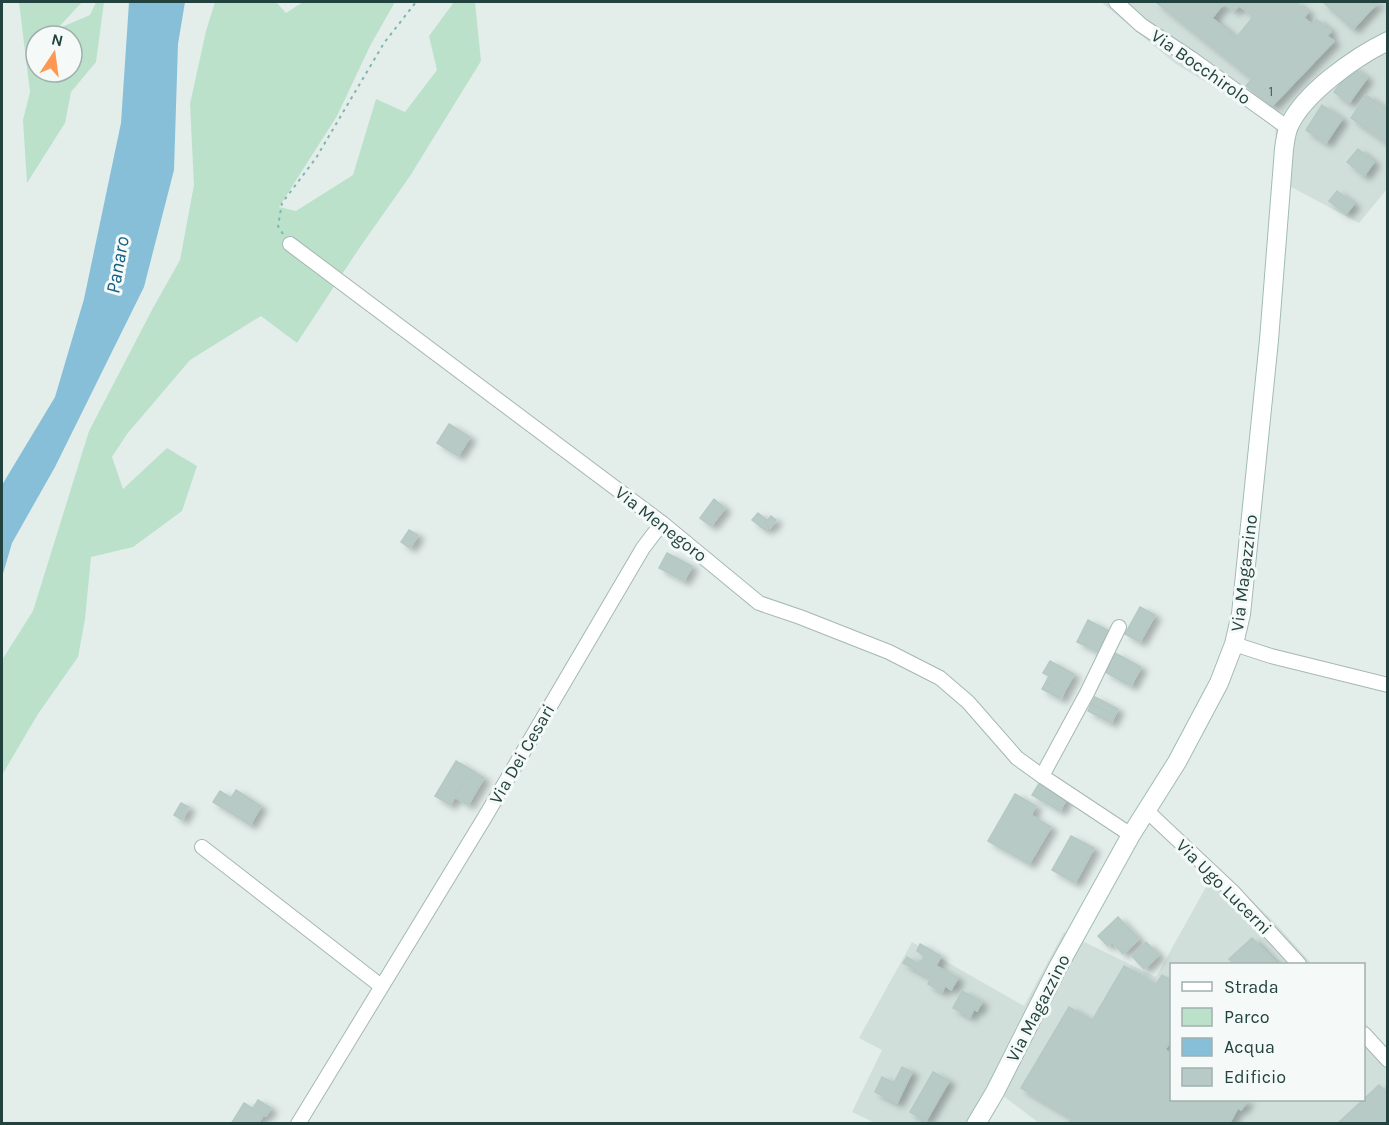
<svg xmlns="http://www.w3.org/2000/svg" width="1389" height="1125" font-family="Karla,sans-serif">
  <defs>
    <filter id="shadow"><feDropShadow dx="6" dy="4" stdDeviation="3" flood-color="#0004"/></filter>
  </defs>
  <rect width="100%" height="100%" fill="#e3eeeb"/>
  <g fill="#d1dfdb">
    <polygon points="1101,2 1387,2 1387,189 1359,223 1278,180 1275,124 1176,64"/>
    <polygon points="1217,867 1275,923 1312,964 1172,964 1172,1100 1364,1100 1364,1022 1387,1049 1387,1123 1039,1123 994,1089 973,1123 875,1123 852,1112 882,1050 859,1038 912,942 1024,1006 1064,932 1156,977"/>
  </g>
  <g fill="#bbe1cb" fill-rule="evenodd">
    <path d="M19,2H82L57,29L90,15L96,2H104L96,62L71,92L65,123L27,183L23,120L30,92ZM36,36H72V72H36Z"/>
    <polygon points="215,2 276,2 286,13 303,2 395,2 370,46 337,116 279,207 296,211 353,175 376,99 405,112 437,70 429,36 454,2 475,2 481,61 410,176 358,250 297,343 261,316 190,360 127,434 112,457 123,489 167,448 197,466 182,511 133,547 91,557 85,619 78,657 38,714 2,775 2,660 33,611 89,431 153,308 180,260 194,185 190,104 206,31"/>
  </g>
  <polygon fill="#87bfd8" points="129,2 185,2 178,44 174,170 144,287 55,467 12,543 2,577 2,485 55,397 84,299 121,123"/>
  <g fill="#b8cac5" stroke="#b5c9c4" stroke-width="1.5" fill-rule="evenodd" filter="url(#shadow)">
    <path d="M1156,2H1295L1308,12L1304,18L1312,24L1316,19L1331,31L1327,36L1334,41L1272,106L1246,86L1252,79ZM1224,3L1234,11L1239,5L1253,17L1236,38L1212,18Z"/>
    <polygon points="1323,2 1378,2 1353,29"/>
    <polygon points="1352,67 1367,78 1349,103 1334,92"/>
    <polygon points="1366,95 1387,109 1388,108 1387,143 1351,118"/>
    <polygon points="1322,105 1342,119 1326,143 1306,130"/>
    <polygon points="1358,149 1374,162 1364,176 1347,162"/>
    <polygon points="1337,191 1354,204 1346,214 1329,201"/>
    <polygon points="449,424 470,437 458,456 437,443"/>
    <polygon points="714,499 725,508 711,526 700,518"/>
    <polygon points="758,513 767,520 765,523 769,526 765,530 752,520"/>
    <polygon points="771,516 776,520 770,528 765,523"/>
    <polygon points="409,530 418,535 410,548 401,542"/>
    <polygon points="667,553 692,566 684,581 659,568"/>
    <polygon points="1140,607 1155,615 1140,642 1125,634"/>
    <polygon points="1088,620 1109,631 1098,652 1077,642"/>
    <polygon points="1115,653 1141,667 1131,686 1105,672"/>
    <polygon points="1050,661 1074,674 1064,692 1046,682 1049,676 1043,673"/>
    <polygon points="1046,682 1064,692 1061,699 1042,689"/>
    <polygon points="1095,697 1118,709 1115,715 1091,704"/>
    <polygon points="1091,704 1115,715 1111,723 1088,711"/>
    <polygon points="456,761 475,772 471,778 467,776 450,805 435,796"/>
    <polygon points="475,772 484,778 468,805 455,797 467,776 471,778"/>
    <polygon points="1040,782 1067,798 1060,811 1032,795"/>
    <polygon points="236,790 261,806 250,825 213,802 220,791 231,798"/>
    <polygon points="1015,794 1036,806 1031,815 1051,827 1029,864 988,841"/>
    <polygon points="181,803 189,807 182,820 174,815"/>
    <polygon points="1071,836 1094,848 1075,883 1052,870"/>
    <polygon points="1118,917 1139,939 1123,954 1112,942 1108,946 1098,936"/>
    <polygon points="1252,938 1277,964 1234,964 1229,959"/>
    <polygon points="1146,942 1159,955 1144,969 1132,956"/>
    <polygon points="920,944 941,956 936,966 958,978 951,990 945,986 942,992 928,984 931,978 903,963 907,957 918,964 920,960 922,961 925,956 917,951"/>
    <polygon points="1124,966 1156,985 1162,975 1172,981 1172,1038 1165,1050 1172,1054 1172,1100 1248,1100 1241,1110 1238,1108 1229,1124 1068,1124 1072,1118 1021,1088 1069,1007 1092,1021"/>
    <polygon points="962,991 982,1002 977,1011 974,1009 970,1017 953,1008"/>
    <polygon points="902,1067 912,1072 897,1103 875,1092 882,1077 894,1083"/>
    <polygon points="933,1072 949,1081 926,1121 910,1112"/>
    <polygon points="1379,1085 1388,1094 1388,1124 1337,1124"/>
    <polygon points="258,1100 271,1108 266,1116 253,1108"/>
    <polygon points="244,1103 263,1115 258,1124 231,1124"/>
  </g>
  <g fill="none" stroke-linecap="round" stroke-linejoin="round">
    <defs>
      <g id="minor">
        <polyline points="1116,2 1141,25 1192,59 1288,128"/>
        <polyline points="290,244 662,523 759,603 800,617 889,652 940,678 968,702 1017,758 1042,776 1131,835"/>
        <polyline points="1234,644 1271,656 1388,685"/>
        <polyline points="1042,776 1087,693 1119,627"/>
        <polyline points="1147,811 1232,891 1299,964"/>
        <polyline points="202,847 381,986"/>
        <polyline points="1364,1034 1388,1060"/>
        <polyline points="298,1124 485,817 643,548 662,523"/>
      </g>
      <path id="secondary" d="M976,1124L995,1092L1058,967L1131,835L1177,762L1219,683L1234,644L1241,614L1269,340L1284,149C1285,142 1286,133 1289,126C1304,93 1355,57 1388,41"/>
    </defs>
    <use href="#minor" stroke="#a5b7b4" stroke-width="16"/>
    <use href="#secondary" stroke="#a1bbb6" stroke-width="20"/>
    <polyline stroke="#81b5ad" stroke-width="2" stroke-dasharray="3 4.5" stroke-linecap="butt" points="283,234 278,226 282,203 316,158 384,43 416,2"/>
    <use href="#minor" stroke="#fff" stroke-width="14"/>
    <use href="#secondary" stroke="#fff" stroke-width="18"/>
  </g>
  <g text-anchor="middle" stroke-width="6" stroke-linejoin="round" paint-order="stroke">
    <g font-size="15" fill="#476460">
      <text x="1271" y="96">1</text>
    </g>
    <g font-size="18" fill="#21423e" stroke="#f5faf8">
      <text transform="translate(1201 67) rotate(35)" y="6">Via Bocchirolo</text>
      <text transform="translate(661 524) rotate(38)" y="6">Via Menegoro</text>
      <text transform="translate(1244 573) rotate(-83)" y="6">Via Magazzino</text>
      <text transform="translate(522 754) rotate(-60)" y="6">Via Dei Cesari</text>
      <text transform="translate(1224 887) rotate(45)" y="6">Via Ugo Lucerni</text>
      <text transform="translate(1038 1008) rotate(-63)" y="6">Via Magazzino</text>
    </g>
    <g font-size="20" font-style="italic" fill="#156084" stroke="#f5faf8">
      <text transform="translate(117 265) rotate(-80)" y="7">Panaro</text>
    </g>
  </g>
  <rect width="1389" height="1125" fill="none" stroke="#21423e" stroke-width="6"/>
  <rect x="1170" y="963" width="195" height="138" fill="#f5faf8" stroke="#a0b0ae" stroke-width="1.5"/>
  <rect x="1182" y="982" width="30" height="9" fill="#ffffff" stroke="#a0b0ae" stroke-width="1.5"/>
  <text x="1224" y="993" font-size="18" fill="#21423e">Strada</text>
  <rect x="1182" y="1008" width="30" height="18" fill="#bbe1cb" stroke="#a0b0ae" stroke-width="1.5"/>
  <text x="1224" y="1023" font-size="18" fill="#21423e">Parco</text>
  <rect x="1182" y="1038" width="30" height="18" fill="#87bfd8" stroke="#a0b0ae" stroke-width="1.5"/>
  <text x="1224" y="1053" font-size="18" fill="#21423e">Acqua</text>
  <rect x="1182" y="1068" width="30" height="18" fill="#b8cac5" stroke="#a0b0ae" stroke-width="1.5"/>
  <text x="1224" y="1083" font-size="18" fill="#21423e">Edificio</text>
  <g transform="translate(54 54) rotate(13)"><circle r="28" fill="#f5faf8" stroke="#a0b0ae" stroke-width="1.5"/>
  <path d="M0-4.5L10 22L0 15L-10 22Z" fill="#fe9752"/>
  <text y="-9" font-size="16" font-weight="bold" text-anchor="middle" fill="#21423e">N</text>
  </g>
</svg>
